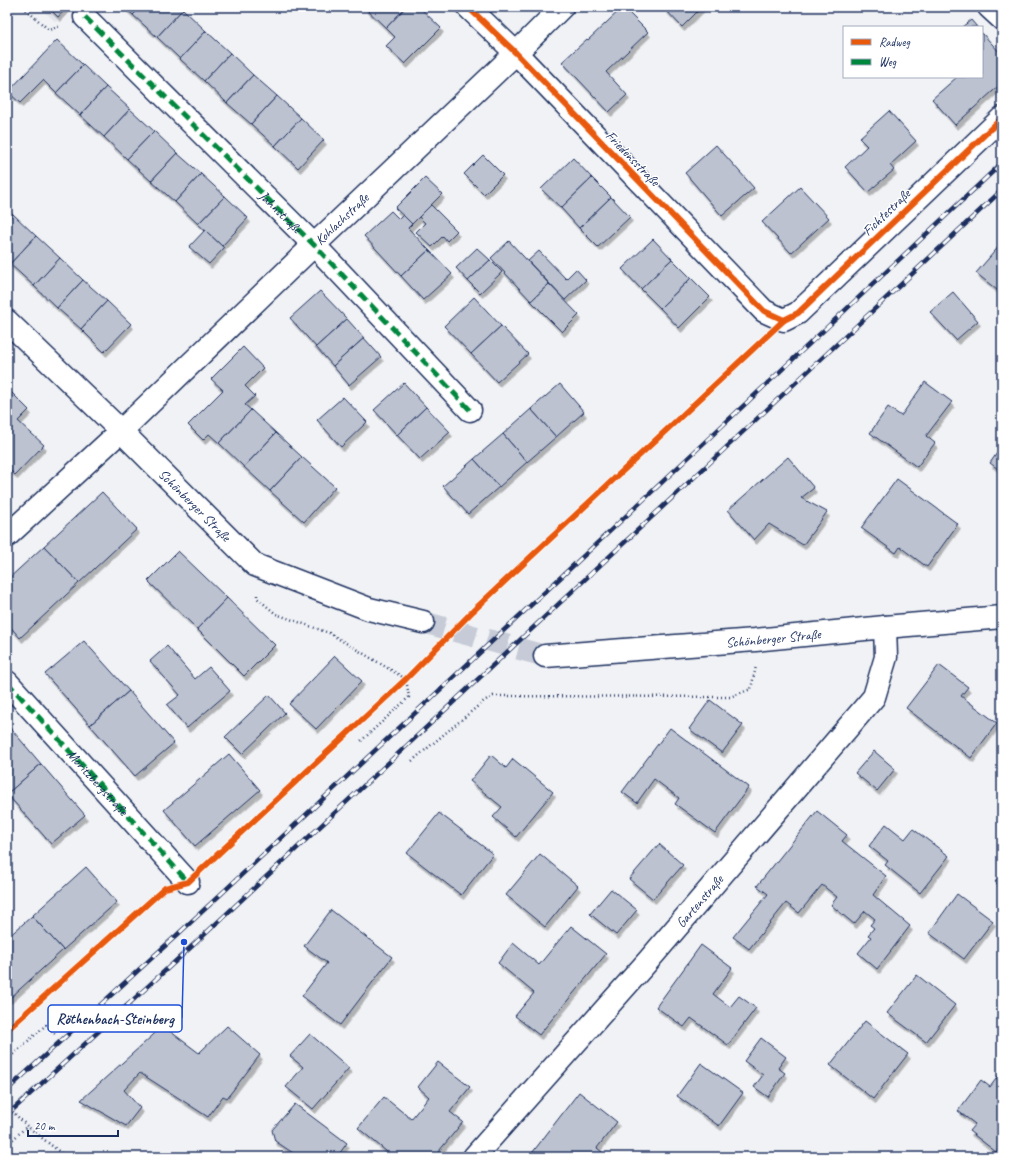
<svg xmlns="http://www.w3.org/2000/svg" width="1009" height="1164" font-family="Caveat,sans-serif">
  <defs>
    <filter id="shadow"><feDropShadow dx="2.5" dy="4.5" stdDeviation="0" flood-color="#0004"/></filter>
  </defs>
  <rect width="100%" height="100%" fill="#f1f2f5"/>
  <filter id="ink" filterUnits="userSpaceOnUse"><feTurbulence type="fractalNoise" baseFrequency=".025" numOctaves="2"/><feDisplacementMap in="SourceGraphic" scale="8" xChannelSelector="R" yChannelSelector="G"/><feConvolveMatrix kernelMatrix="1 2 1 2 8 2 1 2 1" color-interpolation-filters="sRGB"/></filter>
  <g filter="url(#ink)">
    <polygon fill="#e1e4ea" points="39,7 70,7 56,22"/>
    <g fill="#bcc2d0" stroke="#1b2f5e" filter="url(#shadow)">
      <polygon points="48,7 67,7 58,17"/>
      <polygon points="124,7 141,7 133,15"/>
      <polygon points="141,7 181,7 183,9 157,37 133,15"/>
      <polygon points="364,7 406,7 386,28"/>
      <polygon points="406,7 419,7 441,28 405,64 386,46 395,37 386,28"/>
      <polygon points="623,7 648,32 606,72 627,95 609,112 562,62 587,39 588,40"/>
      <polygon points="663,7 702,7 682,27"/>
      <polygon points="183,9 206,31 180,59 157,37"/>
      <polygon points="971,20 977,27 962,27"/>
      <polygon points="206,31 230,53 204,81 180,59"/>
      <polygon points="982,33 1002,55 1002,83 955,125 932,99 957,77 982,77"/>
      <polygon points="57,40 83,65 56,93 43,80 20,103 8,92"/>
      <polygon points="230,53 253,75 227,103 204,81"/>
      <polygon points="83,65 106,87 80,115 56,93"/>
      <polygon points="253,75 277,96 251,124 227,103"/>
      <polygon points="106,87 130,109 104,137 80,115"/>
      <polygon points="277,96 301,118 275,146 251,124"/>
      <polygon points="130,109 154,131 127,159 104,137"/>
      <polygon points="889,111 916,141 890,165 894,170 868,192 845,167 867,146 859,138"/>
      <polygon points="301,118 324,140 298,168 275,146"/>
      <polygon points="154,131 177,153 151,181 127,159"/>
      <polygon points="716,145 754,188 722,216 685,173"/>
      <polygon points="177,153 201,174 175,202 151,181"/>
      <polygon points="483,155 503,175 484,194 464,174"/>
      <polygon points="573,158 592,178 561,208 541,189"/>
      <polygon points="201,174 225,196 198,224 175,202"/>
      <polygon points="425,178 442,194 412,224 395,208"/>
      <polygon points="592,178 611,197 579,228 561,208"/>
      <polygon points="800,187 829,218 791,253 762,222"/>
      <polygon points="225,196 248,218 222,246 198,224"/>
      <polygon points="611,197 630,217 598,247 579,228"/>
      <polygon points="431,205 457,231 447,241 443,236 432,247 416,232 425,223 419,217"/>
      <polygon points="7,209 13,214 7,221"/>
      <polygon points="391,211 399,219 403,215 412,224 408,228 429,250 401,276 364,236"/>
      <polygon points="13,214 36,236 10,264 7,261 7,221"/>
      <polygon points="205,230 224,248 209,264 189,247"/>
      <polygon points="36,236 60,258 34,286 10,264"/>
      <polygon points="653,239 672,259 641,289 622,269"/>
      <polygon points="509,241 549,284 531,301 491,258"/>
      <polygon points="1001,244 1002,245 1002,294 976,273"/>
      <polygon points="477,248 490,260 468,281 456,268"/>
      <polygon points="429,250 452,274 423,300 401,276"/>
      <polygon points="539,251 566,279 576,269 586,280 565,300 528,261"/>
      <polygon points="60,258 83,280 57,308 34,286"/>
      <polygon points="672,259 691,278 660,308 641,289"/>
      <polygon points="490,260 502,272 480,293 468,281"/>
      <polygon points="691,278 710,297 679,328 660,308"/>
      <polygon points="83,280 107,301 81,329 57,308"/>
      <polygon points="549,284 579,315 562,332 531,301"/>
      <polygon points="320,291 347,319 316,347 290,318"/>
      <polygon points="953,292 978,321 956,340 930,312"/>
      <polygon points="474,297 501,326 471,354 444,326"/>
      <polygon points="107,301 131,324 104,352 81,329"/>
      <polygon points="347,319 364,338 333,366 316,347"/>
      <polygon points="501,326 528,354 497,382 471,354"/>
      <polygon points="364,338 381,357 349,385 333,366"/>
      <polygon points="243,347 263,368 245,386 255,396 245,405 251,410 219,443 209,434 203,440 188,425 223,390 211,379"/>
      <polygon points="925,382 952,402 926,436 935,443 917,467 870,433 888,407 901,416"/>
      <polygon points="404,383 426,407 397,435 374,410"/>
      <polygon points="560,384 584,412 556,437 531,409"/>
      <polygon points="7,388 29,410 18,421 44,445 15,475 7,467"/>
      <polygon points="343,397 367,422 341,447 317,420"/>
      <polygon points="426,407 450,432 420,459 397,435"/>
      <polygon points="531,409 556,437 527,462 503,434"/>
      <polygon points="251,410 276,433 244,467 219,443"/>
      <polygon points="276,433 302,457 270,491 244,467"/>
      <polygon points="503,434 527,462 499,487 474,459"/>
      <polygon points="1002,446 1002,472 990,463"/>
      <polygon points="302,457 335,487 304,522 270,491"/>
      <polygon points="788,457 814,488 801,498 827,512 803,545 769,524 754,540 728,510"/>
      <polygon points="474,459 499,487 468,514 443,486"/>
      <polygon points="897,479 958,524 927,567 900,547 896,553 861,528"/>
      <polygon points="102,492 137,529 79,583 44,546"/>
      <polygon points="44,546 79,583 20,638 7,623 7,580"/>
      <polygon points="178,551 227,598 197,629 148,581"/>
      <polygon points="227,598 275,645 244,676 197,629"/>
      <polygon points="84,641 129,691 90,725 45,674"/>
      <polygon points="167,646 195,679 209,667 230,691 187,728 167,705 180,695 150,661"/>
      <polygon points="335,656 362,681 316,729 289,704"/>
      <polygon points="939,665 968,687 961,696 997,723 971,758 906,708"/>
      <polygon points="129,691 174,743 135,776 90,725"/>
      <polygon points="269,695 285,713 242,754 225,737"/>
      <polygon points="710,700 743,725 722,753 689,729"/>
      <polygon points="7,724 41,764 7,794"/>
      <polygon points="670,728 749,787 715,833 675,804 679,798 654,779 637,803 622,792"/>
      <polygon points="874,751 895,769 877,791 855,773"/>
      <polygon points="229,754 260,790 195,846 164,810"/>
      <polygon points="491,755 506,768 513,759 553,792 516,837 493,817 502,807 470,781"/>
      <polygon points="41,764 85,815 51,844 7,794"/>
      <polygon points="817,811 847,835 842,841 886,876 873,895 910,926 877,969 858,953 871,937 868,935 874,928 870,925 875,919 865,911 854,924 831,905 837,897 822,885 799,913 786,903 749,949 733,937 768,894 757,886"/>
      <polygon points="439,813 493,854 461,895 407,853"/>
      <polygon points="886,824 905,839 913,829 949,856 920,893 885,865 888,861 869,846"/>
      <polygon points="659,844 683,865 653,899 629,879"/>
      <polygon points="540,854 578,886 545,927 506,895"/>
      <polygon points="86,867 117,902 63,950 32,916"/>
      <polygon points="1002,873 1002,888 995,882"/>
      <polygon points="611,889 637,910 616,935 590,914"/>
      <polygon points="957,894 993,921 964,959 929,933"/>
      <polygon points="331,910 392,957 340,1025 302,996 327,963 304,946"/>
      <polygon points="32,916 63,950 9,999 7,997 7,938"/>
      <polygon points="571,926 606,954 539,1035 515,1016 534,993 498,963 513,943 539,965"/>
      <polygon points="701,945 732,968 713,994 730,1007 739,996 756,1008 728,1045 691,1018 684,1027 656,1007"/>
      <polygon points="917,975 955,1005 926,1042 887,1013"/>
      <polygon points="865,1021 908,1054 873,1099 830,1065"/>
      <polygon points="163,1026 199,1053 227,1026 260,1055 227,1098 223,1096 208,1117 140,1073 124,1090 140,1108 126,1126 81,1100"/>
      <polygon points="310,1034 349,1068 313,1109 286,1087 303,1067 290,1056"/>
      <polygon points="761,1038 786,1057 778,1068 785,1073 768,1097 754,1087 763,1075 744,1061"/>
      <polygon points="438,1062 470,1087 450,1112 463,1122 434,1157 392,1157 392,1156 358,1128 384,1097 411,1119 429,1097 418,1087"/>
      <polygon points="701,1063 743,1093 719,1126 677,1096"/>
      <polygon points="1002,1071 1002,1145 996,1152 969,1131 975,1124 958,1111 981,1080 990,1087"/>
      <polygon points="579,1092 617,1122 597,1148 608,1157 529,1157"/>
      <polygon points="295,1104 347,1143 337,1157 299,1157 275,1141 272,1130"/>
    </g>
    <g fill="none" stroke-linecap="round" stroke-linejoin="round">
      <polyline stroke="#c6cbd7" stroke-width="22" stroke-dasharray="22 11" stroke-linecap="butt" points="423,622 545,656"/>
      <defs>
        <g id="minor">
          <polyline points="468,7 516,53 764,311 784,320 798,313 1002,118"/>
          <polyline points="989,7 1002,19"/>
          <path id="s1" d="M85,17L314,245L470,410"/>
          <path id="s2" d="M7,321L121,431L255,565L369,609L423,622"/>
          <path id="s3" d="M7,536L121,431L314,245L516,53L562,7"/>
          <path id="s4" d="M545,656L755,640L885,627L1002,617"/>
          <polyline points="7,682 188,882"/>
          <path id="s5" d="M474,1157L648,961L874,697L886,657L885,627"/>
        </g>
      </defs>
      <use href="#minor" stroke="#1b2f5e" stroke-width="25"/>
      <g stroke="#1b2f5e" stroke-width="2.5" stroke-dasharray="1 3" stroke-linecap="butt">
        <polyline points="23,7 49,30 60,26"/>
        <polyline points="257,595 257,598 276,614 329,633 406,679 409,697 360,742"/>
        <polyline points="412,761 484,701 493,696 730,697 751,689 756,666"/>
        <polyline points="7,1060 46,1025 57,1036"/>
        <polyline points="15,1114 27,1126 66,1157"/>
        <polyline points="7,1145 27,1126"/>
      </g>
      <use href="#minor" stroke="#fff" stroke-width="22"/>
      <defs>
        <g id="rail">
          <polyline points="7,1090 177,935 560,578 1002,163"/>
          <polyline points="7,1115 190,948 1002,190"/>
        </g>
      </defs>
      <use href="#rail" stroke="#1b2f5e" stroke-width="4.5"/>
      <use href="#rail" stroke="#fff" stroke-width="3" stroke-dasharray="9" stroke-linecap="butt"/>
      <g stroke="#00873e" stroke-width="5" stroke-dasharray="10 5" stroke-linecap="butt">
        <polyline points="85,17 314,245 470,410"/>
        <path id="s6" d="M7,682L188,882"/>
      </g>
      <defs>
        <g id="cycleway">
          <polyline points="468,7 516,53 764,311 784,320"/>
          <polyline points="7,1030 165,888 188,882 406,679 473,611 784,320 798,313 1002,118"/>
        </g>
      </defs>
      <use href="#cycleway" stroke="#fff" stroke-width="8"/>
      <use href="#cycleway" stroke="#e8590c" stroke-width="6"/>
    </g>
  </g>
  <g text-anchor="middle" stroke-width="3" stroke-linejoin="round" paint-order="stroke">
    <g font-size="14" fill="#1b2f5e" stroke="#fff">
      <text transform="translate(633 158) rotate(46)" y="5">Friedensstraße</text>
      <text dy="5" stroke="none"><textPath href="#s1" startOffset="276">Jahnstraße</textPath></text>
      <text transform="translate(886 212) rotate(-44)" y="5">Fichtestraße</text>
      <text dy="5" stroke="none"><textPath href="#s3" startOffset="461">Kohlachstraße</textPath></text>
      <text dy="5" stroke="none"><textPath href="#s2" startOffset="263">Schönberger Straße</textPath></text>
      <text dy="5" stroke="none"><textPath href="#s4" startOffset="229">Schönberger Straße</textPath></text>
      <text dy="5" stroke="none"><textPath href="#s6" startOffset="135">Moritzbergstraße</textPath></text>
      <text dy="5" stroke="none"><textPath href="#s5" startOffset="341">Gartenstraße</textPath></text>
    </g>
  </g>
  <path fill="none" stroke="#1d4ed8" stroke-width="1.5" d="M184 942L182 1018"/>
  <circle fill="#1d4ed8" stroke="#fff" stroke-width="1.5" cx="184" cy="942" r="4"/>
  <rect fill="#fff" stroke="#1d4ed8" stroke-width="1.5" x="48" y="1005" width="134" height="27" rx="4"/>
  <g font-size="15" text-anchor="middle" font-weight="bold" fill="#1b2f5e">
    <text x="115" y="1024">Röthenbach-Steinberg</text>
  </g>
  <rect width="1009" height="1164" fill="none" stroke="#fff" stroke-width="24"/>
  <rect x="12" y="12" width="985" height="1140" fill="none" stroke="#1b2f5e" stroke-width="1.5" filter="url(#ink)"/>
  <rect x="843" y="26" width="140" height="52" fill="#ffffff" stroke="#a4acbf"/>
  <rect x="851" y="39" width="20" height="6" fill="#e8590c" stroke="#a4acbf"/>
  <text x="879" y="46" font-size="12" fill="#1b2f5e">Radweg</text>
  <rect x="851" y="59" width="20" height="6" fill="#00873e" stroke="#a4acbf"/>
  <text x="879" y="66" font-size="12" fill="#1b2f5e">Weg</text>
  <path d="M28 1130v6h90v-6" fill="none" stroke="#1b2f5e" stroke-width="2"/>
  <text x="34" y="1130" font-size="12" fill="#1b2f5e" stroke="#ffffff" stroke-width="3" paint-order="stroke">20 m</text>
</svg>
